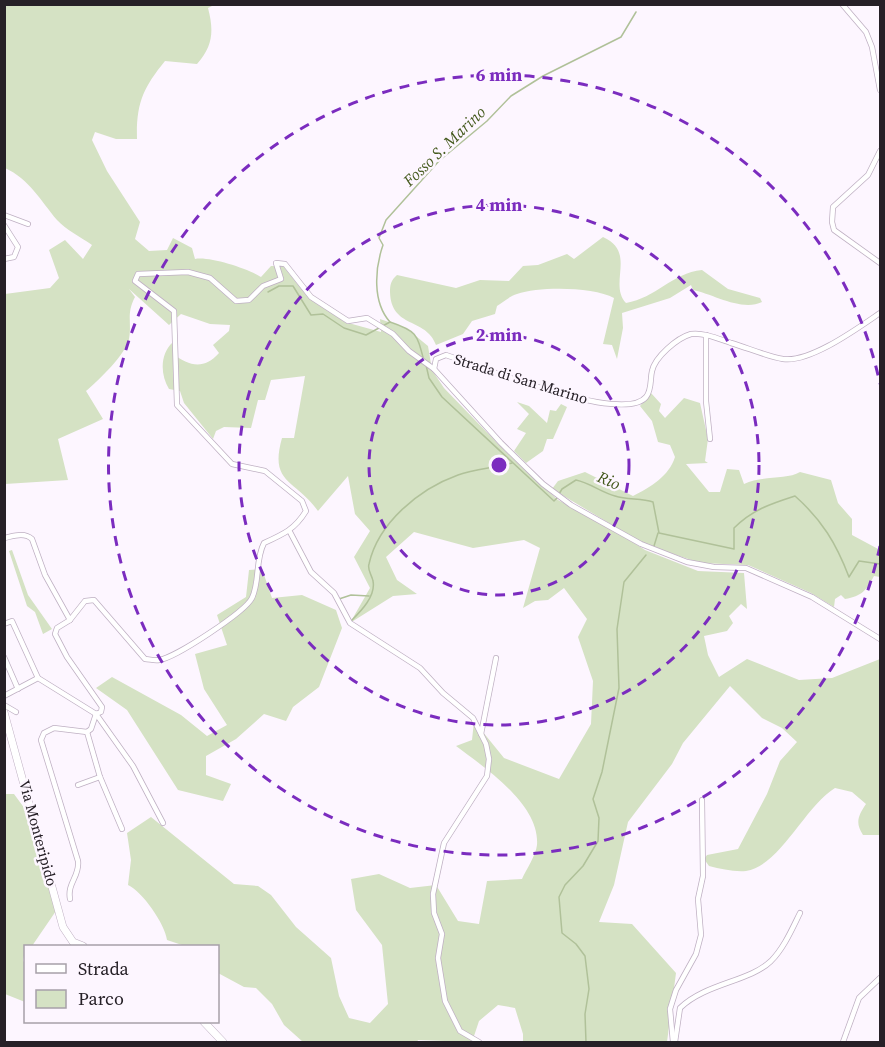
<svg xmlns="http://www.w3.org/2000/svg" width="885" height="1047" font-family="'Source Serif 4',serif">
  <rect width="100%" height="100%" fill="#fdf6ff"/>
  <g fill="#d5e2c4">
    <path d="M5,5H214L208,8C214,31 213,46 197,64L165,61C143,88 136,104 137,139H116L95,132L92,140L107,171L140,222L135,239L149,251L167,250L173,238L192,248L195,259C209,256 249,269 261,277L271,266H283L307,296L321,306L345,322L381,332L380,319L406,328L428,346L432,370L444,388L505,451L558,500L613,529L645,550L698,571L744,573L747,609L741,604L729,616L733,623L727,631L704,636L708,655L719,677L747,659L799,680L832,678L880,659V835H863C855,823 858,816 866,804L852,792L835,788C805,806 780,866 746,871C734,872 721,869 709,866L704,859L707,855L738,849L767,794L780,761L797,742L782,728L762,718L730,686L683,743L672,764L628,822L614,885L599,922L632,924L676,973L667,1042H523V1034L515,1008L498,1005L479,1021L472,1042L418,1040L417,1042H303L284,1025L272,1004L256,988L244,987L218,973V946H185L167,940C165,924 142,891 128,885L131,860L127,833L151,817L234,884L258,886L271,895L296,927L331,958L339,996L349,1018L370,1023L388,1004L382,945L356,910L351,879L379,874L410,888L436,885L458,921L479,924L487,881L522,879C526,870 536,855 537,845C540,804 485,768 456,746L472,740L474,721L504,758L559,779L591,724L593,681L578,637L587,619L564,588L548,600L535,601L523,608L540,548L524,540L473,548L414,532L386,557L397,580L417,594L393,596L350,623L370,588L354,557L370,531L355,514L348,476L318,511C295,479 269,484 282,438H294L305,376L271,380L265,400H258L251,428L224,427L216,431L213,439L184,403L180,391L169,389C160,374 160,354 173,342V354C189,366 204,370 219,353L213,345L229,331L230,325L210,324L181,314L169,325L129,289L135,297C126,314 132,322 129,339C126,354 98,381 86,391L103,419L58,439L68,480L5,484V294L50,288L59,278L49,250L65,240L83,259L92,245C81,237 66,230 57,220C41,201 29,179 5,168Z"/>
    <path d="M603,237C637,252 608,284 626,303C656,298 672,273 702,270L728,289L760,298L762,302C742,312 713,294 693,290L691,285L670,298L622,313L623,328L617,359L612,345L603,344L614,298C594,287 540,286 517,294C510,296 503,302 497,306L495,314L472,321L463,334L436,345C426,317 391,329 390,292C390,285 391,280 397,275L456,288L480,280L509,281L523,266L538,265L567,254L574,259Z"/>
    <path d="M651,393L661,404L659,411L665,418L684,398L700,403L708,439L705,461L708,463L686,464L709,492H720L727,469L739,470L744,484C763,475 787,480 800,472L831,480L838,503L852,519V535L880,550V577L874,576C866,591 862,596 845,599L841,595L835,599L834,607L811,593L748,565L700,563L644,544L552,489L558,481L585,472L633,496C651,487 669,476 675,457L670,445L658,442L652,421L640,406Z"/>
    <polygon points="517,402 529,406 547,423 550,410 556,411 561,404 567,407 553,439 547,439 543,451 526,463 514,451 526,433 517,429 529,414"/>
    <polygon points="12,550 28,595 52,629 43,634 35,612 27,606 9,551"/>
    <polygon points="262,569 272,598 302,595 336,610 342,628 319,687 293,707 286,721 264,714 236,739 206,756 206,775 231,784 223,801 178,790 127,710 96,688 112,677 181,715 207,736 227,725 204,689 195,654 227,645 217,615 246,597 249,570"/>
    <polygon points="4,794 14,794 36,824 58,908 32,946 26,946 23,960 25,965 25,1002 5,994"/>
  </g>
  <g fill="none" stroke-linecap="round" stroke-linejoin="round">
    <g stroke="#b0c199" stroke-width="1.5">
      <path d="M268,292L279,286H293L311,315L323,314L344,328L366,335L390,322C417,331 417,334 424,361"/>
      <path d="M390,322C372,302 375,268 383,245L379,238L386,220L439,161L487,121L511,96L543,76L621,37L636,12"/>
      <polyline points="426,365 429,378 442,397 554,501 557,498"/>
      <path d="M559,494L562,489L576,480C590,483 601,492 615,496C628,500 641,498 653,502L659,533L734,549V528C752,510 770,504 795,496C822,520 836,543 849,577L859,561L880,564"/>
      <polyline points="654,546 658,533"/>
      <polyline points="339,599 351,595 369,596"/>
      <path d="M352,620C361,611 376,596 373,581C372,575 367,570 369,564C378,523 419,489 458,475C475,469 494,468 512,463"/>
      <polyline points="586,1042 585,1014 589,989 585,956 576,944 562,933 559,897 565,885 583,866 598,841 599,818 593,799 602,772 619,688 617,629 624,582 646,555"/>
    </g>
    <defs>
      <g id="street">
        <polyline points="842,4 866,32 872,47 880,90"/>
        <polyline points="880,151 868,175 833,207 832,222 834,230 880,263"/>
        <polyline points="4,215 28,224"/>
        <polyline points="4,225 18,247 14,257 4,259"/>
        <path d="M880,313C858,328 810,363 783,359C766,356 748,348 731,343C719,339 703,332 691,334C677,338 655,357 652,371C650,379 652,390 646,397C623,425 478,366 446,355L436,359L434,369L501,443L543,484L571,505L641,544L687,562L714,567L746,568L812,597L880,639"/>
        <polyline points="706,335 706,401 710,439"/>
        <polyline points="290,532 311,572 334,593 350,623 420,668 443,693 473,718 486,744 489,759 487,776 444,843 433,894 434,913 442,934 438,958 445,1001 460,1031 479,1042"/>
        <path d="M4,538C14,536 24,532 32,539L45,575L70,620L57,628L55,634L67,657L102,707L101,712L96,714L38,678L4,696"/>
        <path d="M70,620L85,601L94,600L145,659C149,659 155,661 159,660C175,658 245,612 252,598C260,582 255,560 264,543C284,534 295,529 306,511L302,501L265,471L232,464L177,405L174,311L135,281L138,274L188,272L210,278L236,301L249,300L263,286L281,279L276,263L285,264L311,297L348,321L367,318L393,334L409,351L434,369"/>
        <polyline points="4,624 12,621 38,678"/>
        <polyline points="4,657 18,689"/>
        <polyline points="4,705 16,712"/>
        <polyline points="96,714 133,766 163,823"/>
        <polyline points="87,732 100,777 122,829"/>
        <polyline points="481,734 496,658"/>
        <polyline points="78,785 100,777"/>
        <path d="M70,899C67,883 80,876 78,861L41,740L44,733L54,728L87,732L91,729L96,714"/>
        <polyline points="673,1042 670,1009 676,990 696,954 701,935 698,899 703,876 702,800"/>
        <path d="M675,1042L680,1008C706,983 749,982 771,961C784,948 792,929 800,913"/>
        <polyline points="843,1042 859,998 880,978"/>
      </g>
      <g id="secondary">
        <polyline points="4,712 63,927 73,942 83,946"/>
        <polyline points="204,1022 223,1042"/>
      </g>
    </defs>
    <use href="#street" stroke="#bfb0c3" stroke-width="6"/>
    <use href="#secondary" stroke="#bfb0c3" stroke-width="8"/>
    <use href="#street" stroke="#fff" stroke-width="4.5"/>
    <use href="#secondary" stroke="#fff" stroke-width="7"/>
  </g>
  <g fill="none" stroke="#7b2cbf" stroke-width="3" stroke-dasharray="10 8">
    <circle cx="499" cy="465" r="130"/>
    <circle cx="499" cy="465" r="260"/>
    <path d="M880 546A390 390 0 1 1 880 384"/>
  </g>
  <g text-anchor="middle" stroke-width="5" stroke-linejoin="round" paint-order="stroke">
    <g font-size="15" fill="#262027" stroke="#fdf6ff">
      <text transform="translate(521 379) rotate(17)" y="5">Strada di San Marino</text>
      <text transform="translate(38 833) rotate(75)" y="5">Via Monteripido</text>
    </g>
    <g font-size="16" font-style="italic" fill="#455a1e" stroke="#fdf6ff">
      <text transform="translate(444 146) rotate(-44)" y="6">Fosso S. Marino</text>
      <text transform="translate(609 480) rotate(23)" y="6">Rio</text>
    </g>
  </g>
  <circle cx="499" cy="465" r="9" fill="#7b2cbf" stroke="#fdf6ff" stroke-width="3"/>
  <g font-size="18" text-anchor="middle" font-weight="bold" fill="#7b2cbf" stroke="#fdf6ff" stroke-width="5" stroke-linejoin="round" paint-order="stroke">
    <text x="499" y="81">6 min</text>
    <text x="499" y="211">4 min</text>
    <text x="499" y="341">2 min</text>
  </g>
  <rect width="885" height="1047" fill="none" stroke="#262027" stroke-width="12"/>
  <rect x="24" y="945" width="195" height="78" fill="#fdf6ff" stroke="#a7a0a9" stroke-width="1.5"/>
  <rect x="36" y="964" width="30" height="9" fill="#ffffff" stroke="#a7a0a9" stroke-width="1.5"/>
  <text x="78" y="975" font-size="18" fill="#262027">Strada</text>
  <rect x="36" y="990" width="30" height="18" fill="#d5e2c4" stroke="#a7a0a9" stroke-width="1.5"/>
  <text x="78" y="1005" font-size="18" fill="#262027">Parco</text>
</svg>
